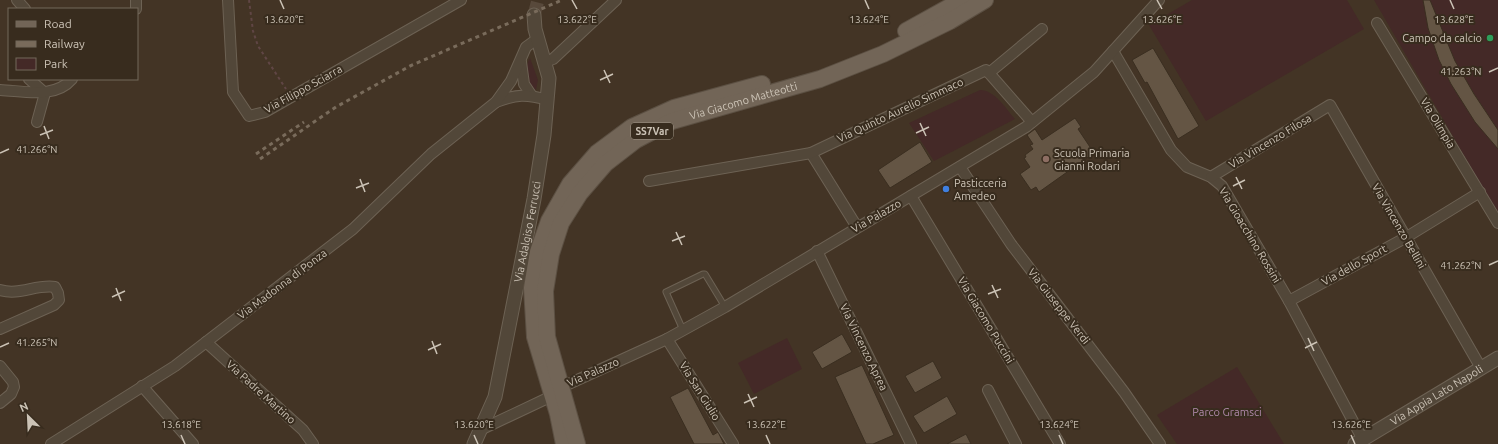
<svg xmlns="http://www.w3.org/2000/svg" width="1498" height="444" font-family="Ubuntu,sans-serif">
  <rect width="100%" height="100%" fill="#433425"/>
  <g fill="#442927">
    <polygon points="1192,0 1347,0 1364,29 1206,121 1149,25"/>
    <polygon points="1374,0 1498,0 1498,214"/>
    <path d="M530,58L538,80L536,90C525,84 524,68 530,58Z"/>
    <path d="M980,90C995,90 1006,109 1015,119L934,161L909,123Z"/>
    <polygon points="787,338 802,369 754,394 738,363"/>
    <polygon points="1237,367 1284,444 1177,444 1157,415"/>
  </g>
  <g fill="#645544" stroke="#3a2e20">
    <polygon points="1423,0 1430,0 1455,61 1474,94 1498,130 1498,149 1475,122 1451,84 1439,60 1428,28"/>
    <polygon points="1153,48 1199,126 1178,139 1147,82 1145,83 1132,60"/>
    <polygon points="1075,118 1081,127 1078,129 1094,153 1039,192 1036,187 1031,190 1020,174 1030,167 1024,158 1026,157 1025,155 1033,149 1030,145 1033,144 1027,135 1035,129 1042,140"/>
    <polygon points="920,142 932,162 890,188 878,170"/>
    <polygon points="842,334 852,352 822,369 812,352"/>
    <polygon points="933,361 942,378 915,393 905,376"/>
    <polygon points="862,365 894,435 873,444 866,444 835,377"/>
    <polygon points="688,388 713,435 718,432 724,444 694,444 670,397"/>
    <polygon points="947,396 957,414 924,433 913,416"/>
    <polygon points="966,434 971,444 947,444"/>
  </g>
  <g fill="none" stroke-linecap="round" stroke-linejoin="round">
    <polyline stroke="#58493b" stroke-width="13" stroke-dasharray="13 6" stroke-linecap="butt" points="534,15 538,0"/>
    <defs>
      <polyline id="service" points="683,330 666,292 703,274 705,274 725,307"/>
      <g id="minor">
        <polyline points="17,0 25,9"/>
        <polyline points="228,0 233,92 249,116 265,112 461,0"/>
        <polyline points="136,9 136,0"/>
        <polyline points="1377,23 1498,223"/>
        <polyline points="1113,51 1171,150 1187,167 1211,177 1222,186 1289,301 1363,440"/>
        <polyline points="521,62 524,84 532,96"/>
        <polyline points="545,62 553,59 616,0"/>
        <polyline points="989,73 1032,122"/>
        <polyline points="29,79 45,93 37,122"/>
        <path d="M0,90C24,91 55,99 72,79"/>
        <path d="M496,102C517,94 526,94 548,100"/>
        <polyline points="811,153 857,227"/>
        <polyline points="960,167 1011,244 1124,392 1160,444"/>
        <polyline points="1211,177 1330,105 1481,368"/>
        <polyline points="649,181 811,153 986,70 989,73 1042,29"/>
        <polyline points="911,196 1060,444"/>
        <polyline points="817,251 911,444"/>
        <path d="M0,290C19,296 36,284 55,287L58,293L59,300L54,305L0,329"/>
        <polyline points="1289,301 1405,238 1480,192"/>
        <polyline points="667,339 733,444"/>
        <polyline points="206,342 303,430 313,444"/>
        <polyline points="0,366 13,382 14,387 11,394 0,403"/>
        <polyline points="142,386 193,444"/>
        <polyline points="562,387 667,339 725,307 1026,127 1094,72 1159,0"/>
        <polyline points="988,390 1016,444"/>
        <polyline points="480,430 552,396"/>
        <polyline points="51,444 175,366 353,229 431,154 496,102 511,81 526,47 537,39"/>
      </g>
      <g id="tertiary">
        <path id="s1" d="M474,444L495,397L534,199L544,135L549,78L535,29L534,15"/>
        <path id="s2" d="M1355,444L1498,358"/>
      </g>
      <g id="primary">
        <polyline points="906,31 962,0"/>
        <polyline points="564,444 558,414 535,337 532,288 538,252 549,221 570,184 597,153 632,127 674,108 762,84"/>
        <path id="s3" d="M577,444L547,337L545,291L551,254L561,223L580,193L605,164L636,140L672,121L820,79L883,54L950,21L985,0"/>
      </g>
    </defs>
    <use href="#service" stroke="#6d6254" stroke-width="7"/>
    <use href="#minor" stroke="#6d6254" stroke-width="12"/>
    <use href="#tertiary" stroke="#6d6254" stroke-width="15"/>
    <use href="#primary" stroke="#5c5043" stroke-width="18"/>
    <polyline stroke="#604645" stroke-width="2" stroke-dasharray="3 3" stroke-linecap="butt" points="249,0 253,31 258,46 286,89"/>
    <use href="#service" stroke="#524739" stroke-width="5"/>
    <use href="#minor" stroke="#524739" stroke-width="10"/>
    <use href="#tertiary" stroke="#524739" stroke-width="13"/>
    <use href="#primary" stroke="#726557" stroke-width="16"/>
    <g stroke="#796b5b" stroke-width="3" stroke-dasharray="4 4" stroke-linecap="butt">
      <polyline points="256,154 304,122"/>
      <polyline points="260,159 336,107 410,66 562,0"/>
    </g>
  </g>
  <path fill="none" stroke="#ccc3b6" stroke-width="1.5" d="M280,0L284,9M572,0L577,9M865,0L869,9M1157,0L1162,9M1450,0L1454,9M604,70L610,83M1489,72L1498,68M600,80L613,74M920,123L926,136M44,126L49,139M916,133L929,127M40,135L53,130M0,153L9,149M1236,177L1242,189M360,179L365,192M1233,186L1245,180M356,188L369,183M676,232L682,245M672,241L685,236M1489,265L1498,261M992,285L998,298M116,288L121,301M988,294L1001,289M112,297L125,291M1308,338L1314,351M432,341L437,354M0,347L9,343M1305,348L1317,342M428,350L441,344M748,394L754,407M744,403L757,397M181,435L185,444M474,435L478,444M766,435L770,444M1059,435L1063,444M1351,435L1355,444"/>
  <circle fill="#2e9e5b" stroke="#382c1e" stroke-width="1.5" cx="1490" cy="38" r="4"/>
  <circle fill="#8d6e63" stroke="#382c1e" stroke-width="1.5" cx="1046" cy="159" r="4"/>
  <circle fill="#3f7fe0" stroke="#382c1e" stroke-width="1.5" cx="946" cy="189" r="4"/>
  <g text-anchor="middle" stroke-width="4" stroke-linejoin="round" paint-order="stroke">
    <rect fill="#382c1e" stroke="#a09688" stroke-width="1" x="631" y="123" width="42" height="16" rx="3"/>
    <g font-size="10" font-weight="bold" fill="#ccc3b6">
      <text x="652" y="135">SS7Var</text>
    </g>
    <g font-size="11" fill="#ccc3b6" stroke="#382c1e" text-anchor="start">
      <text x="1482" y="42" text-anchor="end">Campo da calcio</text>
      <text x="1054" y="157">Scuola Primaria<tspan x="1054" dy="13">Gianni Rodari</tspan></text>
      <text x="954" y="187">Pasticceria<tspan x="954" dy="13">Amedeo</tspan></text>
    </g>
    <g font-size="11" fill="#ccc3b6" stroke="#382c1e">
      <text transform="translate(303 89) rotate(-29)" y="4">Via Filippo Sciarra</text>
      <text dy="4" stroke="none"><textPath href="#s3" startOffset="455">Via Giacomo Matteotti</textPath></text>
      <text transform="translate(900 110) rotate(-25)" y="4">Via Quinto Aurelio Simmaco</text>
      <text transform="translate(1438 123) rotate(59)" y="4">Via Olimpia</text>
      <text transform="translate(1270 141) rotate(-31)" y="4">Via Vincenzo Filosa</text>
      <text transform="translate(876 216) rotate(-30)" y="4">Via Palazzo</text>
      <text transform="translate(1399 226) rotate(60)" y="4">Via Vincenzo Bellini</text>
      <text dy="4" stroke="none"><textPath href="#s1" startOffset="220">Via Adalgiso Ferrucci</textPath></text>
      <text transform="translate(1250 235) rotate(59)" y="4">Via Gioacchino Rossini</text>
      <text transform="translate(1354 265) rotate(-29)" y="4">Via dello Sport</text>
      <text transform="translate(282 284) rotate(-37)" y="4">Via Madonna di Ponza</text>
      <text transform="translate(1059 306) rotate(52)" y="4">Via Giuseppe Verdi</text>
      <text transform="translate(986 320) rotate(59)" y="4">Via Giacomo Puccini</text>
      <text transform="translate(864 347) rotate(64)" y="4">Via Vincenzo Aprea</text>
      <text transform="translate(593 372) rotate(-24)" y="4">Via Palazzo</text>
      <text transform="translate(700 391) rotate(58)" y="4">Via San Giulio</text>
      <text transform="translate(261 392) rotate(42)" y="4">Via Padre Martino</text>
      <text dy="4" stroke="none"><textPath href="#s2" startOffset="95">Via Appia Lato Napoli</textPath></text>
    </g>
    <g font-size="11" fill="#b189ab" stroke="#382c1e">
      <text x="1227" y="416">Parco Gramsci</text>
    </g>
  </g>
  <g font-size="10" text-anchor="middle" fill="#ccc3b6" stroke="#382c1e" stroke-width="4" stroke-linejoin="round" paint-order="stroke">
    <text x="284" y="23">13.620°E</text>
    <text x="577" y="23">13.622°E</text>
    <text x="869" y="23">13.624°E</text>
    <text x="1162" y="23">13.626°E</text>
    <text x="1454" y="23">13.628°E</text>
    <text x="1461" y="75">41.263°N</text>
    <text x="37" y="153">41.266°N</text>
    <text x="1461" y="269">41.262°N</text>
    <text x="37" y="346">41.265°N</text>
    <text x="181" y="428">13.618°E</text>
    <text x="474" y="428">13.620°E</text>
    <text x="766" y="428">13.622°E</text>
    <text x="1059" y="428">13.624°E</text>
    <text x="1351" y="428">13.626°E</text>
  </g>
  <rect x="8" y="8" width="130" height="72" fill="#382c1e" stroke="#73685b"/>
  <rect x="16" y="21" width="20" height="6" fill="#726557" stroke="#73685b"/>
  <text x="44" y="28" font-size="12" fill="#ccc3b6">Road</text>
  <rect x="16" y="41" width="20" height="6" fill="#796b5b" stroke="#73685b"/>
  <text x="44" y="48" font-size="12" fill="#ccc3b6">Railway</text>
  <rect x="16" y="58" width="20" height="12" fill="#442927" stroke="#73685b"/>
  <text x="44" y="68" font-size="12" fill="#ccc3b6">Park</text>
  <g transform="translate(28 416) rotate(336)" stroke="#382c1e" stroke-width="3" paint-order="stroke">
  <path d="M0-3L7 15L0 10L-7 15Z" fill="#ccc3b6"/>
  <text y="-6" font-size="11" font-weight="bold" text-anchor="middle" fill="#ccc3b6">N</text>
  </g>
</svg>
